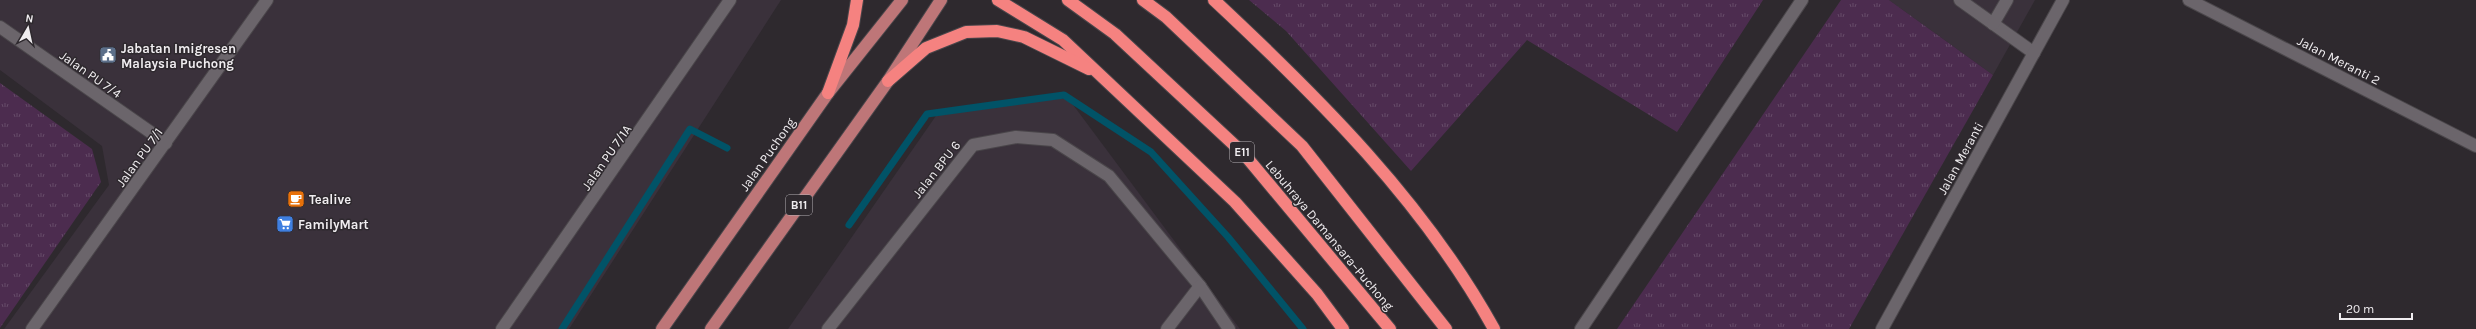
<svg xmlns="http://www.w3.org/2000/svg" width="2476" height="329" font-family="Karla,sans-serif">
  <defs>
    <pattern id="grass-tufts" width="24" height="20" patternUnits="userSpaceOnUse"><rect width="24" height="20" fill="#4c2c4f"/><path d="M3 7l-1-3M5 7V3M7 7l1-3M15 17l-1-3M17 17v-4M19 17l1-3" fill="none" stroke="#664b69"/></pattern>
  </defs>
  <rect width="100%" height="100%" fill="#2e292e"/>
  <g fill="#3a313b">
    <polygon points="0,0 781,0 569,329 4,329 109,185 102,146 0,70"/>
    <polygon points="1889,0 2035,0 1993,75"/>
    <polygon points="1068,98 1240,329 788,329 940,110"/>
  </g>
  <g fill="url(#grass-tufts)">
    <polygon points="1249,0 1763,0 1677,132 1527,40 1411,171 1286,31"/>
    <polygon points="1841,0 1889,0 1993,75 1849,329 1617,329"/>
    <polygon points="0,83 92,149 101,182 0,328"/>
  </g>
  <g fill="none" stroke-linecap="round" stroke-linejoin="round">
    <g stroke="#015367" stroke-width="7">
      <polyline points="849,225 927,114 1064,95 1151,152 1228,237 1303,329"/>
      <polyline points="562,329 690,129 727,148"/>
    </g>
    <defs>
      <g id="street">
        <polyline points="1960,0 2034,53"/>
        <polyline points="2189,0 2476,146"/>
        <polyline points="1993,24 2007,0"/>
        <polyline points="0,27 166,143"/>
        <polyline points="32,329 267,0"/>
        <polyline points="502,329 730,0"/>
        <polyline points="828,329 973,145 1016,137 1053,140 1109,176 1200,286 1229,329"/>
        <polyline points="1167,329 1200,286"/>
        <polyline points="1581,329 1802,0"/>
        <polyline points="1882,329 2063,0"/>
      </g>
      <g id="primary">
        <polyline points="662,329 828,93 902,0"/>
        <polyline points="711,329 888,81 941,0"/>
      </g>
      <g id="highway">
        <polyline points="998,0 1063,40 1235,202 1317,294 1343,329"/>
        <polyline points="1068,0 1115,34 1244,154 1390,329"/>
        <polyline points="1143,0 1166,17 1302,146 1446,329"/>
        <path d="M1214,0C1319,98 1424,202 1494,329"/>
        <polyline points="888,81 926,48 966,32 997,31 1024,37 1089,69"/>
        <polyline points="828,93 853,25 857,0"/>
      </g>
    </defs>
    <use href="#street" stroke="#4a464a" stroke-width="14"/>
    <use href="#primary" stroke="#4a464a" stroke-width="14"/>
    <use href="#highway" stroke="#4a464a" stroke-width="14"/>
    <use href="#street" stroke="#6b656b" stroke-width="12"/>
    <use href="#primary" stroke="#be7678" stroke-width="12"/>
    <use href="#highway" stroke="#f58280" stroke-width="12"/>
  </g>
  <defs>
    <symbol id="civic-square" viewBox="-11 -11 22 22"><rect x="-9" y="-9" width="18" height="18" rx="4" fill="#5c6f8a" stroke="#2e292e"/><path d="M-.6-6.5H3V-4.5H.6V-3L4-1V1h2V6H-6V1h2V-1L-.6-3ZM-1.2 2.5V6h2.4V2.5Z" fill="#fff"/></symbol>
    <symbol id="cafe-square" viewBox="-11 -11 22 22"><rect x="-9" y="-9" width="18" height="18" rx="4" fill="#e8710a" stroke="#2e292e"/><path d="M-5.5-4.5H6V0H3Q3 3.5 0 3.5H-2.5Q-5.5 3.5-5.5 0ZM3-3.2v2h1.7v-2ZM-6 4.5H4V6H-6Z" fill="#fff"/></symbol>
    <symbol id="supermarket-square" viewBox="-11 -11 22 22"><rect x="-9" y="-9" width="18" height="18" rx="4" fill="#3f7fe0" stroke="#2e292e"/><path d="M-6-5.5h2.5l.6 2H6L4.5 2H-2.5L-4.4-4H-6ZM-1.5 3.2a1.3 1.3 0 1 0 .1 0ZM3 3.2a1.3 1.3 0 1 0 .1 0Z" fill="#fff"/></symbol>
  </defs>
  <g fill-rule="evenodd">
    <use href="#civic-square" x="98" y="45" width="20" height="20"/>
    <use href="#cafe-square" x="286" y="189" width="20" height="20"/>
    <use href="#supermarket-square" x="275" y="214" width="20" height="20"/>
  </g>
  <g text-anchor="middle" stroke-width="3" stroke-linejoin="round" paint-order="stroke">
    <g fill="#2e292e" stroke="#b6b2b6" stroke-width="1">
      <rect x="1230" y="142" width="24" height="20" rx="3"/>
      <rect x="786" y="195" width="26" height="20" rx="3"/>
    </g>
    <g font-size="12" font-weight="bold" fill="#f0edf0">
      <text x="1242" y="156">E11</text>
      <text x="799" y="209">B11</text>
    </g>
    <g font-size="13" font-weight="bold" fill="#f0edf0" stroke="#2e292e" text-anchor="start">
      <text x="121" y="53">Jabatan Imigresen<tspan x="121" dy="15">Malaysia Puchong</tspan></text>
      <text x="309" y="204">Tealive</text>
      <text x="298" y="229">FamilyMart</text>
    </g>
    <g font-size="13" fill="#f0edf0" stroke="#2e292e">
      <text transform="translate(2339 60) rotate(27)" y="5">Jalan Meranti 2</text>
      <text transform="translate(91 74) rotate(35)" y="5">Jalan PU 7/4</text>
      <text transform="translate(767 154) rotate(-55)" y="5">Jalan Puchong</text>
      <text transform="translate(139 157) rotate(-54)" y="5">Jalan PU 7/1</text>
      <text transform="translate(606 157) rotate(-55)" y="5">Jalan PU 7/1A</text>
      <text transform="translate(1960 158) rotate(-61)" y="5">Jalan Meranti</text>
      <text transform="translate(936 169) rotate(-52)" y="5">Jalan BPU 6</text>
      <text transform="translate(1330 235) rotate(50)" y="5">Lebuhraya Damansara–Puchong</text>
    </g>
  </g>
  <g transform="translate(28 28) rotate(9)" stroke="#2e292e" stroke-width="3" paint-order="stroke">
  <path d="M0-3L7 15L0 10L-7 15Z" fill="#f0edf0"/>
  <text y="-6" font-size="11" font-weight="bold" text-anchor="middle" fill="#f0edf0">N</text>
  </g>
  <path d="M2340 313v6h72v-6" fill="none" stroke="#f0edf0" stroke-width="2"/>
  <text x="2346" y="313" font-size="12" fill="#f0edf0" stroke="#2e292e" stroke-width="3" paint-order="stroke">20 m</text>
</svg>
